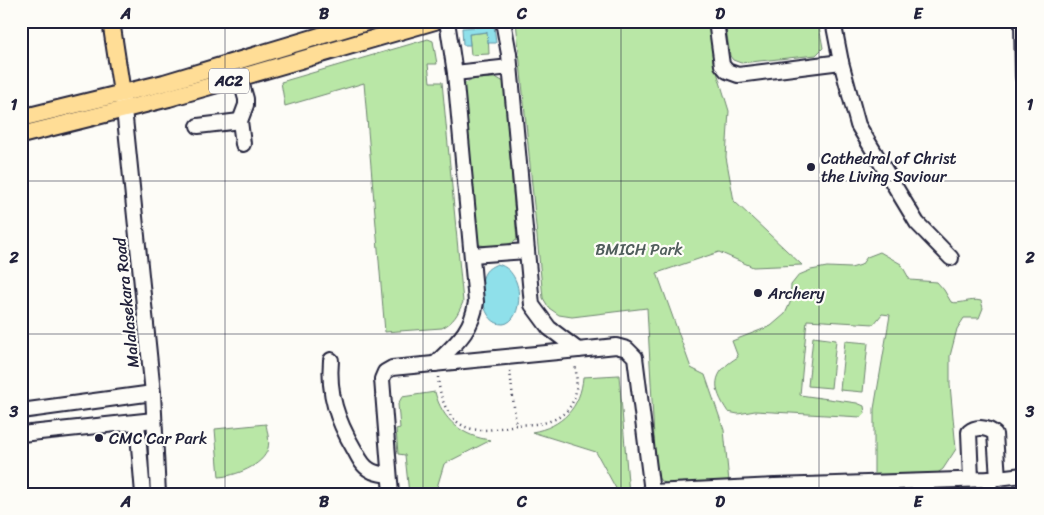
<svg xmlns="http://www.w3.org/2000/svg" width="1044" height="515" font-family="Sriracha,sans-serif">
  <rect width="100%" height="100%" fill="#fdfcf7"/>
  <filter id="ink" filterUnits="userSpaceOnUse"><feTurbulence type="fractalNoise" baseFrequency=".02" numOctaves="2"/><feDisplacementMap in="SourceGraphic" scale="10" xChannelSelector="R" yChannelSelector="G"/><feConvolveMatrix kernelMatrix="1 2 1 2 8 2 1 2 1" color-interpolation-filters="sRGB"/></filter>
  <g filter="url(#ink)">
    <g fill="#b9e7a6" stroke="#6e8470">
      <polygon points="516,21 708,21 717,72 729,111 726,157 734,201 802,265 753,267 719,252 657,273 691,368 705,375 724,430 729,482 669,485 661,481 656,475 647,308 572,317 559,315 549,308 543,298"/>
      <polygon points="725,21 818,21 823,48 816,55 741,63 733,60 730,56"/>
      <polygon points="488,32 489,54 471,55 469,34"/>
      <path d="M428,39L433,41L437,64H428L430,82H442L463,302C458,314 454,322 442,328L385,332L364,83L285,106L281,82Z"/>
      <path d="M497,78L504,82L517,240C505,248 490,248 477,244L461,85L475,79Z"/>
      <path d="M880,252L901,264L910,280L937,282L944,290L951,302C961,305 970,298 981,301L983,308L979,318H964L957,329L950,356V385L956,449L943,469L935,475L874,476V409L890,315L882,314L874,324L807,320L800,395L857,403L864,406L865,413L861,417L755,411L738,414L728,412C712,388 711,373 738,357L732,341L771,326L785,314L790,303L791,285L799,275L811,270L827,267L851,268L861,265L867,257Z"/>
      <polygon points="813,337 836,340 831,388 808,386"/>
      <polygon points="845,341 868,343 863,392 840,390"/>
      <path d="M619,375L629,494H619L596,452L532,432C562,427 581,407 583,377Z"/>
      <path d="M435,392C442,420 463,437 491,440L444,464L435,494H409L405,455L398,454L396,429L400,428L398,404L402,397Z"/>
      <path d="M266,424C267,431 270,441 268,448C264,466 234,476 219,477L215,429Z"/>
      <polygon points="973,486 978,488 980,494 782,494"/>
    </g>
    <g fill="#8fe0ea" stroke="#6394a4">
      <polygon points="494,26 496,43 488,43 487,32 469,34 470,45 463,45 462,28"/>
      <path d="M497,264C526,270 524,322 503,324C483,325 477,286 485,273C488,268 493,266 497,264Z"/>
    </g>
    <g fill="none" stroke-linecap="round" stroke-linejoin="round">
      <defs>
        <g id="minor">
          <polyline points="716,21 722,65 727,71 738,75 841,62"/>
          <polyline points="833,21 841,62 858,125 917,223 951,258"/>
          <polyline points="1022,21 1023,77"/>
          <polyline points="455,73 510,67"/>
          <polyline points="240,78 246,99 246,105 240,121 243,144"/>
          <polyline points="123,99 153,393 158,494"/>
          <polyline points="198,126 240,121"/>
          <polyline points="472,255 527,251"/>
          <polyline points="578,350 616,346 627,349 635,357 652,492 775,486 776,494"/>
          <path d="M331,360C328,394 337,420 354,449C358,456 362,466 370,470C376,474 382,474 389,475"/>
          <path d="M435,364C455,344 472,332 476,302L455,73L447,21"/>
          <polyline points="21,411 153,393"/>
          <polyline points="137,422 143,494"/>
          <polyline points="21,434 154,420"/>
          <path d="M971,479L969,432C976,426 988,427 995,434L998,478"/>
          <polyline points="989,479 990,494"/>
          <polyline points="775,486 989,479 1023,475"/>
          <polyline points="391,494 382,379 385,372 392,368 578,350 549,328 532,305 509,54 503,21"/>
        </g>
        <g id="major">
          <polyline points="111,21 122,93"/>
          <polyline points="21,118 164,83 370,21"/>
          <polyline points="21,135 169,98 435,21"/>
        </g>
      </defs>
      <use href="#minor" stroke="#22223b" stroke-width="18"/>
      <use href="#major" stroke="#22223b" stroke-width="20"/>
      <g stroke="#22223b" stroke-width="2.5" stroke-dasharray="1 4" stroke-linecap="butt">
        <polyline points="510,371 516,425"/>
        <path d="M438,377C440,403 451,430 482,430C493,430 505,427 516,425C527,424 540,425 550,421C577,412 579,388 575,364"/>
      </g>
      <use href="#minor" stroke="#fdfcf7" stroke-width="14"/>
      <use href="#major" stroke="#ffdd96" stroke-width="16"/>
    </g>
  </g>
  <path fill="none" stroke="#22223b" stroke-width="1" stroke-opacity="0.55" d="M225,21V494M423,21V494M621,21V494M819,21V494M21,181H1023M21,334H1023"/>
  <g fill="#22223b" stroke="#fdfcf7" stroke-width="2">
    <circle cx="811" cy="167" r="5"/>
    <circle cx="758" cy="293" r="5"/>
    <circle cx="99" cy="438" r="5"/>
  </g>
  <g text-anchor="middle" stroke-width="4.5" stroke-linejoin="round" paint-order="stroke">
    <rect fill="#fdfcf7" stroke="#646373" stroke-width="1" x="209" y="68.5" width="40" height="25" rx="4"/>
    <g font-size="15" font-weight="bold" fill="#22223b">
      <text x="229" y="86">AC2</text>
    </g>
    <g font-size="16" fill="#22223b" stroke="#fdfcf7" text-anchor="start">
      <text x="821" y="164">Cathedral of Christ<tspan x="821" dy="18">the Living Saviour</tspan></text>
      <text x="768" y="299">Archery</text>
      <text x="109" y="444">CMC Car Park</text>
    </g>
    <g font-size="16" fill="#4f5d5b" stroke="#fdfcf7">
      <text x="639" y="255">BMICH Park</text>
    </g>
    <g font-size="16" fill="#22223b" stroke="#fdfcf7">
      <text transform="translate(126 303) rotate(-96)" y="6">Malalasekara Road</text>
    </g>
  </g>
  <rect width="1044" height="515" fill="none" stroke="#fdfcf7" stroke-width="55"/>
  <rect x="28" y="28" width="988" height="460" fill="none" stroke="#22223b" stroke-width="2"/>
  <g font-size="16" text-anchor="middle" font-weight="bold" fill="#22223b">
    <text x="126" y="19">A</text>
    <text x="324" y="19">B</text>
    <text x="522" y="19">C</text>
    <text x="720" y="19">D</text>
    <text x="918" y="19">E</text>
    <text x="14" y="110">1</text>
    <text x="1030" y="110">1</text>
    <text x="14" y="263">2</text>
    <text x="1030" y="263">2</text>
    <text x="14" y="417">3</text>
    <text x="1030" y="417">3</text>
    <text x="126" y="507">A</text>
    <text x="324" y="507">B</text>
    <text x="522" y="507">C</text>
    <text x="720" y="507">D</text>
    <text x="918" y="507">E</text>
  </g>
</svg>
